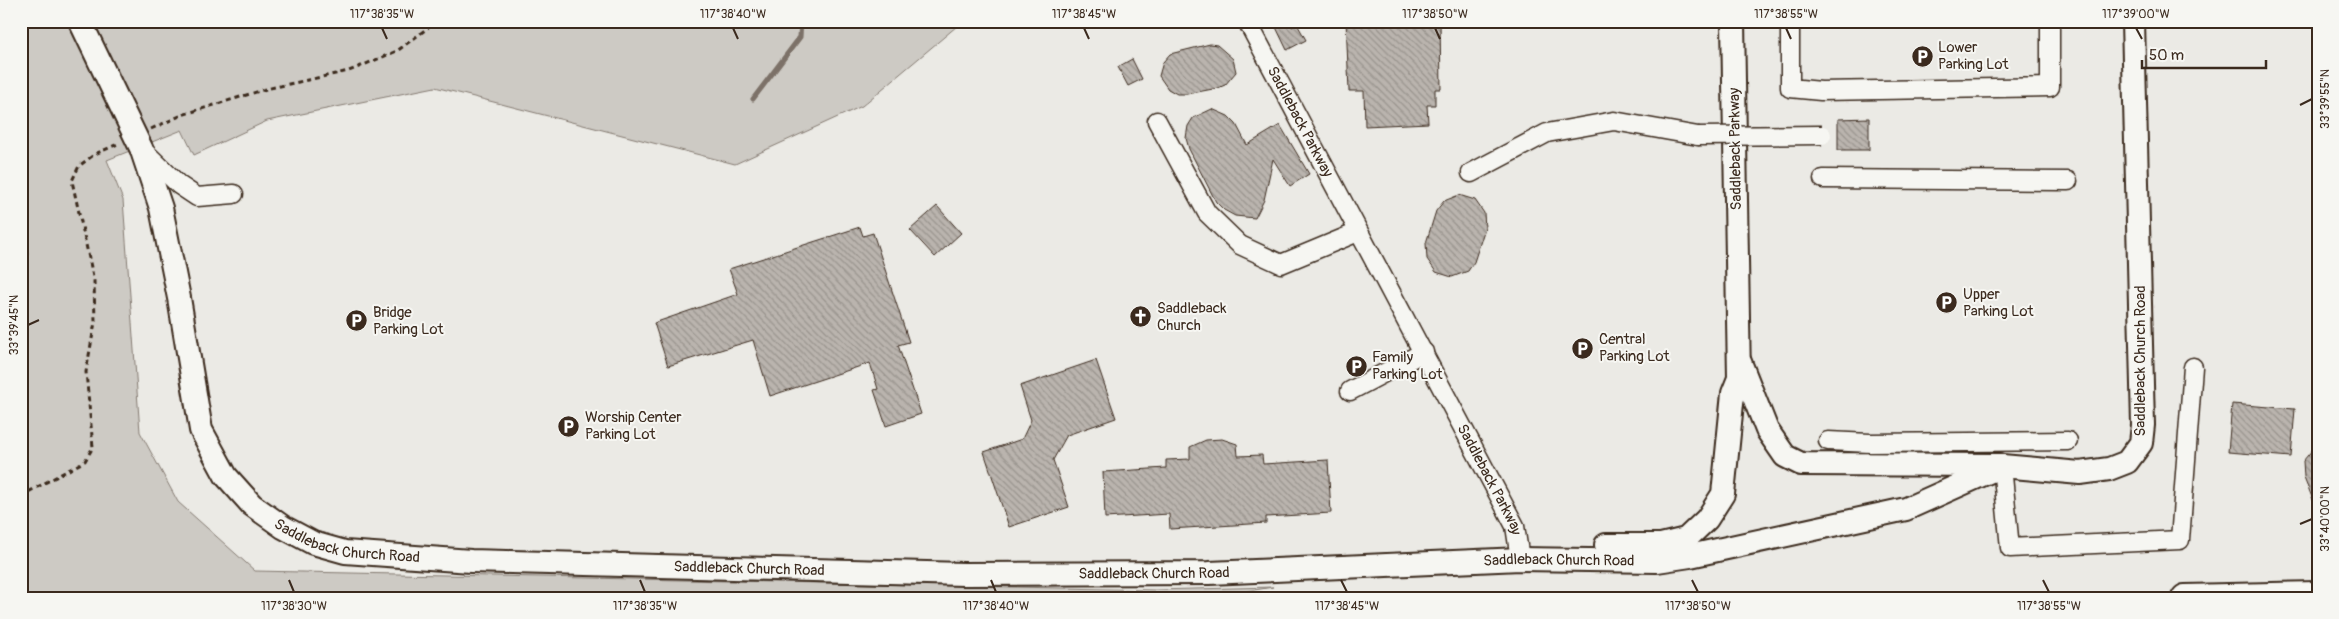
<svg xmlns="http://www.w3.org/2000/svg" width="2339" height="619" font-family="Pangolin,sans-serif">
  <defs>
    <pattern id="building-back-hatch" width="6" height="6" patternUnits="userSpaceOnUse" patternTransform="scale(1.25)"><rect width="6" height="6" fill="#bab4ae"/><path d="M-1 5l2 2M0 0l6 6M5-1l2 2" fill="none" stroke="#98938d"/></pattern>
  </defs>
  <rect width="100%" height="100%" fill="#ebeae5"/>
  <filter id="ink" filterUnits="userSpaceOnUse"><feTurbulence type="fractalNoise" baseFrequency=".02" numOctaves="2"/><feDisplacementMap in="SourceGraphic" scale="10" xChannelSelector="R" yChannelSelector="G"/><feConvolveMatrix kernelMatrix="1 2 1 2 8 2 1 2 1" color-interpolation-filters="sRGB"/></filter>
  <g filter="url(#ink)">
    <polygon fill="#cdcac4" stroke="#847a71" points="21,21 963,21 862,106 735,164 435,87 267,121 194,155 182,130 107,160 123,200 140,432 178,502 255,571 1155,590 1273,587 1206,598 21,598"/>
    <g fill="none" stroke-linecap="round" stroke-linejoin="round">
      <g stroke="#7c7167" stroke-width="5">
        <polyline points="753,99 800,37 801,21"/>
        <polyline points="21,179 26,257 21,309"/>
      </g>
    </g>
    <g fill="url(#building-back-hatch)" stroke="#3b2a1e">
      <polygon points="1273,21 1289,21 1292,27 1297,24 1306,40 1287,50"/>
      <polygon points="1346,21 1440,21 1441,89 1435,89 1435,105 1427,105 1428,123 1365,126 1364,91 1349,91"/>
      <polygon points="1210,44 1217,45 1233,59 1236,72 1225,85 1218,88 1187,94 1177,94 1168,89 1159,76 1163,62 1170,54"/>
      <polygon points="1132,59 1142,79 1128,86 1118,67"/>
      <polygon points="1212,109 1228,116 1236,124 1247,145 1280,125 1309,174 1290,186 1273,159 1264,200 1255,218 1235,216 1224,210 1216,202 1189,149 1186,138 1188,126 1193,118"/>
      <polygon points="1869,118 1869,150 1838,150 1838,119"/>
      <polygon points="1459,195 1475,200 1484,213 1485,228 1474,262 1468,271 1452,277 1436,272 1427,259 1426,243 1436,211 1444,201"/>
      <polygon points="937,206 961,233 935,257 910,230"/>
      <polygon points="860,227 863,236 873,233 909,342 898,345 921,414 886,426 874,390 878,389 870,363 770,396 753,340 668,366 654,323 738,294 729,269"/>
      <polygon points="1096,360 1116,418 1067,435 1053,460 1069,507 1009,527 984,452 1022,439 1031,420 1020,386"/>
      <polygon points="2232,404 2295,409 2291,457 2228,452"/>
      <polygon points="1222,439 1237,444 1238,456 1262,455 1263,464 1328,460 1331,513 1266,517 1266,523 1170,529 1169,514 1105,518 1103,472 1166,468 1166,460 1190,459 1190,447 1206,440"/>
      <polygon points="2318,443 2318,510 2317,510 2304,477 2303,461"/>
    </g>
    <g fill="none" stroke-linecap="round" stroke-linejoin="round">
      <defs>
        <g id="minor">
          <path id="s1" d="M1247,21L1515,526L1520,559"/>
          <polyline points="1790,21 1790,88 1821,91 2050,87 2050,21"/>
          <polyline points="1157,121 1207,213 1240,245 1281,264 1358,232"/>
          <polyline points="143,150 179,185 197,197 234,194"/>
          <polyline points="1471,173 1547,133 1614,121 1698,136"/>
          <polyline points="1823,179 2068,181"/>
          <polyline points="1350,391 1424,352"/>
          <polyline points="1828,441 1870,443 2068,441"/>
          <polyline points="2002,466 2010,548 2180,540 2193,367"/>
        </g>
        <g id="major">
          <path id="s2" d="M141,148L161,208L179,298L201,430L226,476L252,505L283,527L313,543L345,552L471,561L964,574L1209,573L1520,559L1657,561L1690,556L1906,509L2002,466L2080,473L2109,469L2127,462L2141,443L2143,425L2133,21"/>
          <polyline points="1740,362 1767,430 1785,456 1801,464 1999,465"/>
          <polyline points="1606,545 1661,545 1686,539 1707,519 1723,494 1733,393 1739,378 1733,21"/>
        </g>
        <polyline id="highway" points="2185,598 2318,595"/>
      </defs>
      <use href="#minor" stroke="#3b2a1e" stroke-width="21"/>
      <use href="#major" stroke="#3b2a1e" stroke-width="26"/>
      <use href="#highway" stroke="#3b2a1e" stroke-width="30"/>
      <g stroke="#3b2a1e" stroke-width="3" stroke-dasharray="5 4" stroke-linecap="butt">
        <polyline points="1114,26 1118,21"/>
        <polyline points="151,129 182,115 266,89 349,71 397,51 437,21"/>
        <polyline points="21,496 85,461 93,447 86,372 95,322 94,281 72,181 79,166 95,154 118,144"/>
      </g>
      <use href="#minor" stroke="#f6f6f2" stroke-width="18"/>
      <use href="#major" stroke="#f6f6f2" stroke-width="22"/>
      <use href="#highway" stroke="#f6f6f2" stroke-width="26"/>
      <defs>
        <polyline id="minor-bridge" points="1698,136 1822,135"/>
        <polyline id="major-bridge" points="80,21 141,148"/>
      </defs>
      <use href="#minor-bridge" stroke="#3b2a1e" stroke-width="21" stroke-linecap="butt"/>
      <use href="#major-bridge" stroke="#3b2a1e" stroke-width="26" stroke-linecap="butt"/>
      <use href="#minor-bridge" stroke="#f6f6f2" stroke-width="18"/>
      <use href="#major-bridge" stroke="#f6f6f2" stroke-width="22"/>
    </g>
  </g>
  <path fill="none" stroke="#3b2a1e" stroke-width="2" d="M382,28L387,39M733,28L738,39M1084,28L1089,39M1435,28L1440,39M1786,28L1791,39M2136,28L2142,39M2300,105L2312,99M28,325L39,320M2300,524L2312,519M289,580L294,592M640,580L645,592M991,580L996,592M1341,580L1347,592M1692,580L1698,592M2043,580L2049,592"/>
  <defs>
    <symbol id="parking-disc" viewBox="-11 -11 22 22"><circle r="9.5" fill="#3b2a1e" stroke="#f6f6f2"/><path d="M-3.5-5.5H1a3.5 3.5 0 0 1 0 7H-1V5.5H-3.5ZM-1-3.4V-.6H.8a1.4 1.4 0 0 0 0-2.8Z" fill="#fff"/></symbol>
    <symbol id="church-disc" viewBox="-11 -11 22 22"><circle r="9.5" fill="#3b2a1e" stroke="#f6f6f2"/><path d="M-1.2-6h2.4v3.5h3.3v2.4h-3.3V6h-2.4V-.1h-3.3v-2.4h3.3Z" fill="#fff"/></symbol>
  </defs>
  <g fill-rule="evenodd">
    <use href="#parking-disc" x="1910" y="44" width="25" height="25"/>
    <use href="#parking-disc" x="1934" y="290" width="25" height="25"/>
    <use href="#church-disc" x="1128" y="304" width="25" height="25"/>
    <use href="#parking-disc" x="344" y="308" width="25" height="25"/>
    <use href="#parking-disc" x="1570" y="336" width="25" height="25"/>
    <use href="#parking-disc" x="1344" y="354" width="25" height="25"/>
    <use href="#parking-disc" x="556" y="414" width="25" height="25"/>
  </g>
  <g text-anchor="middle" stroke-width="4" stroke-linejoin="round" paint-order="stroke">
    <g font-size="15" fill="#3b2a1e" stroke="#f6f6f2" text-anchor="start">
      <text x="1938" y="52">Lower<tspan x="1938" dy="17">Parking Lot</tspan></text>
      <text x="1963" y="299">Upper<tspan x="1963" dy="17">Parking Lot</tspan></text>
      <text x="1157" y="313">Saddleback<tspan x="1157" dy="17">Church</tspan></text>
      <text x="373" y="317">Bridge<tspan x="373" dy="17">Parking Lot</tspan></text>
      <text x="1599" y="344">Central<tspan x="1599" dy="17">Parking Lot</tspan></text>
      <text x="1372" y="362">Family<tspan x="1372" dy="17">Parking Lot</tspan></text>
      <text x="585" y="422">Worship Center<tspan x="585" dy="17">Parking Lot</tspan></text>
    </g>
    <g font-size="15" fill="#3b2a1e" stroke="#f6f6f2">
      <text dy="5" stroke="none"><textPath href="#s1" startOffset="114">Saddleback Parkway</textPath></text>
      <text transform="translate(1735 149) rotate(-91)" y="5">Saddleback Parkway</text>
      <text transform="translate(2140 361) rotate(-90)" y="5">Saddleback Church Road</text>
      <text dy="5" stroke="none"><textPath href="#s1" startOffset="519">Saddleback Parkway</textPath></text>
      <text dy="5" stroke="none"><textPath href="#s2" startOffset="485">Saddleback Church Road</textPath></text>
      <text dy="5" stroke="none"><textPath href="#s2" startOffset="1700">Saddleback Church Road</textPath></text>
      <text dy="5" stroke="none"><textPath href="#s2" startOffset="890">Saddleback Church Road</textPath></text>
      <text dy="5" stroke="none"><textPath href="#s2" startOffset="1295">Saddleback Church Road</textPath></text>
    </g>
  </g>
  <rect width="2339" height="619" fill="none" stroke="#f6f6f2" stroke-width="55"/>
  <path d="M2142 60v8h124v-8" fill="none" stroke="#3b2a1e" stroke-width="2.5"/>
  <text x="2149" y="60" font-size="15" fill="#3b2a1e" stroke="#f6f6f2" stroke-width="4" paint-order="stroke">50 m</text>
  <rect x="28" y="28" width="2284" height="564" fill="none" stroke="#3b2a1e" stroke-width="2"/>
  <g font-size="12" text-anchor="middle" fill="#3b2a1e">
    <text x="382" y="18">117°38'35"W</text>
    <text x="733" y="18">117°38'40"W</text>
    <text x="1084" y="18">117°38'45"W</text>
    <text x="1435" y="18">117°38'50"W</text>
    <text x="1786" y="18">117°38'55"W</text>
    <text x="2136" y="18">117°39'00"W</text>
    <text transform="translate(2325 99) rotate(-90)" y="4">33°39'55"N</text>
    <text transform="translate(14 325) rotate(-90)" y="4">33°39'45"N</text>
    <text transform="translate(2325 519) rotate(-90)" y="4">33°40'00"N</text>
    <text x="294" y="610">117°38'30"W</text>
    <text x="645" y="610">117°38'35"W</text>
    <text x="996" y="610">117°38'40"W</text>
    <text x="1347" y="610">117°38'45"W</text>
    <text x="1698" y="610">117°38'50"W</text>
    <text x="2049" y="610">117°38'55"W</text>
  </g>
</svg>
